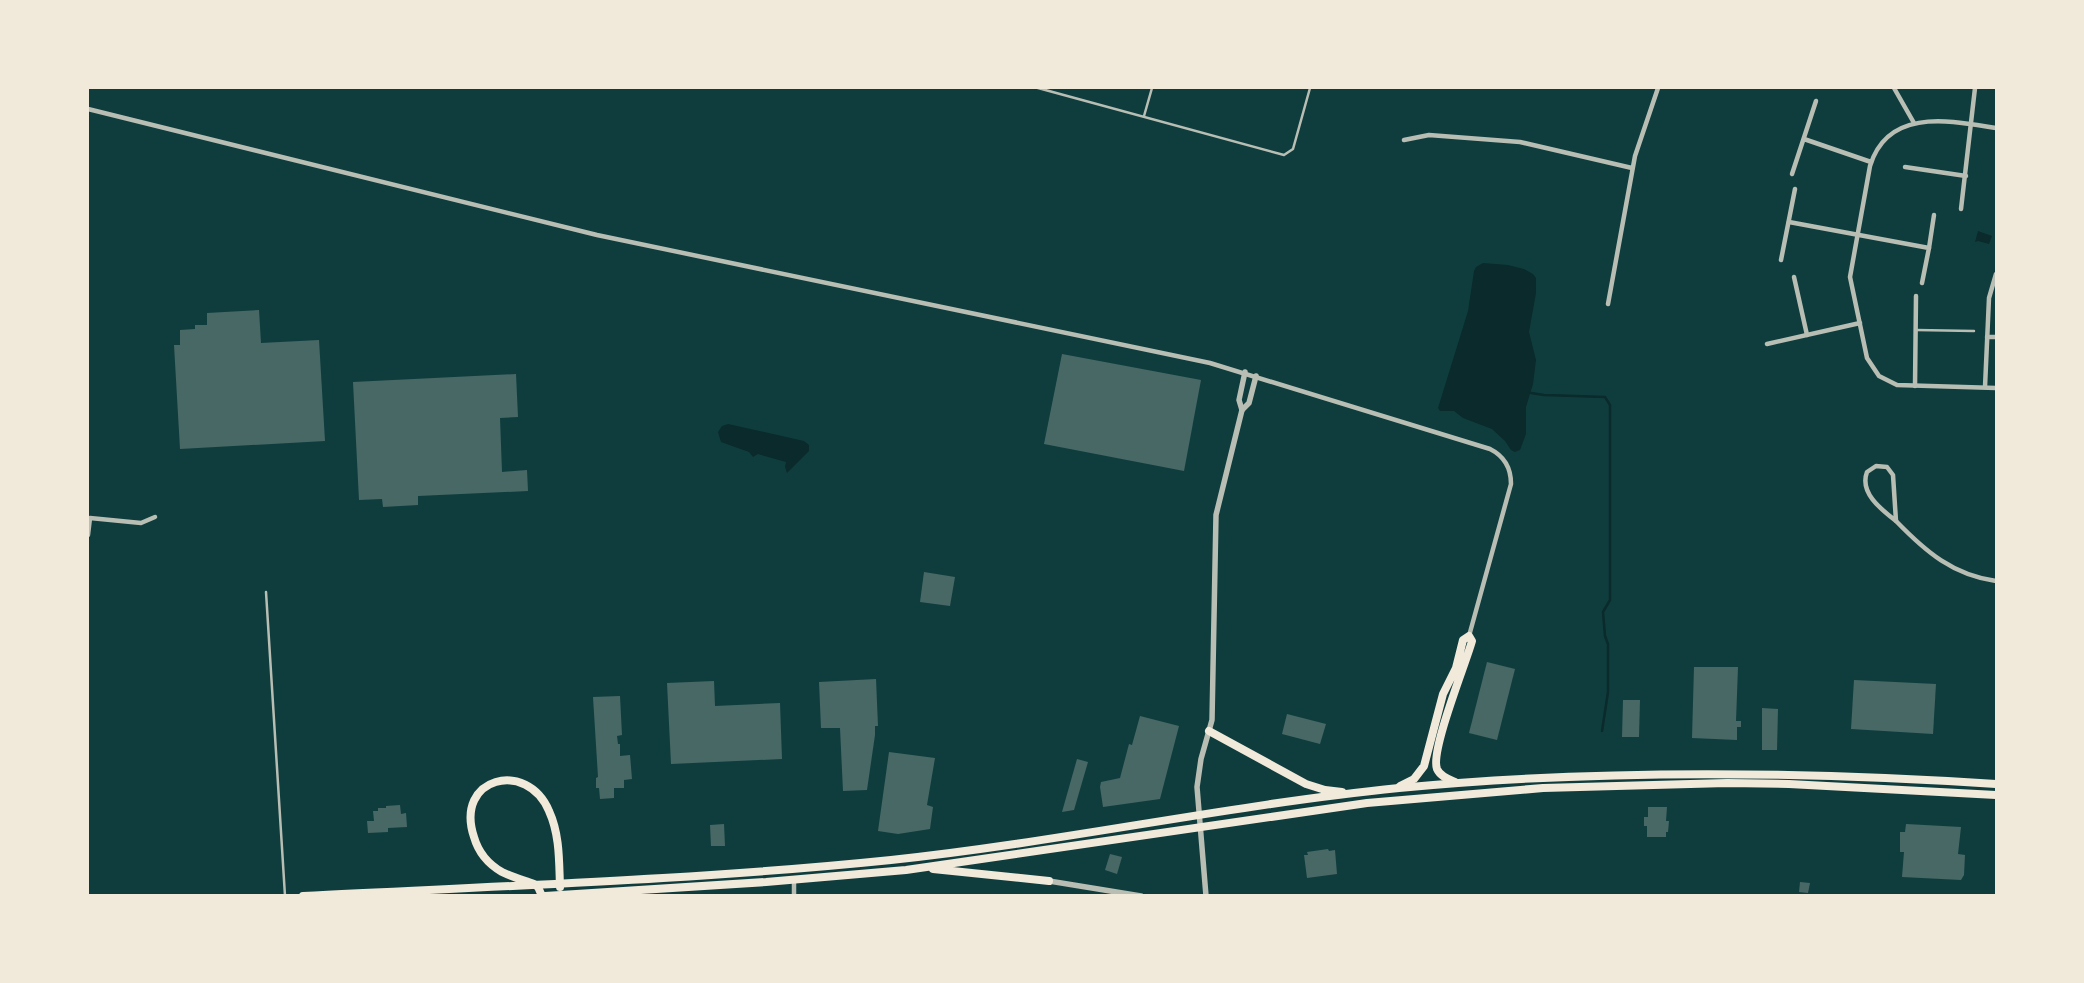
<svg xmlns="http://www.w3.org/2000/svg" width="2084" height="983" font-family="Arial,sans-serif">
  <rect width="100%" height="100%" fill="#0f3d3e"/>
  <g fill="#0a2a2b">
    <polygon points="1978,231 1992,236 1989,244 1978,241 1975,242"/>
    <polygon points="1483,263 1508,265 1524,269 1533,274 1536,278 1536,293 1529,332 1536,360 1533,384 1526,407 1526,434 1520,450 1515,452 1511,450 1505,441 1492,429 1463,418 1454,411 1440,411 1438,408 1468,311 1474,271 1476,267"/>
    <polygon points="728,424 804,441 809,445 809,451 787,473 785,467 786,462 758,454 753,457 749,452 721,442 718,432 722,426"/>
  </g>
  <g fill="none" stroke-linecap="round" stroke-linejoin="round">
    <polyline stroke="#0a2a2b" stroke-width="2.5" points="1531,393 1544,395 1605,397 1610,405 1610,600 1603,612 1605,636 1608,644 1608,692 1602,731"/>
  </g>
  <g fill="#486865">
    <polygon points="259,310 261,343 319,340 325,441 180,449 174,345 180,345 180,330 195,329 195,325 207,325 207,313"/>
    <polygon points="1062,354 1201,380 1184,471 1044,444"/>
    <polygon points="516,374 518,417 500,418 502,472 527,470 528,491 418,496 418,505 383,507 382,499 359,500 353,382"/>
    <polygon points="924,572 955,577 950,606 920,602"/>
    <polygon points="1487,662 1515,669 1497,740 1469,733"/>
    <polygon points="1694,667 1738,667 1736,721 1741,721 1741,727 1737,727 1737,740 1692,738"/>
    <polygon points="876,679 878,726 875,726 875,735 867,790 843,791 840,728 821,728 819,682"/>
    <polygon points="1854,680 1936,684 1933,734 1851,729"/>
    <polygon points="714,681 715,706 780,703 782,759 671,764 667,683"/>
    <polygon points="620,696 622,735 617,736 618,744 620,744 620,756 630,755 632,779 624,780 624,788 614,788 614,798 600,799 599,788 596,788 596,778 598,777 593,697"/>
    <polygon points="1623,700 1640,700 1639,737 1622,737"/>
    <polygon points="1762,708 1778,709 1777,750 1762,750"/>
    <polygon points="1287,714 1326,724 1320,744 1282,734"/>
    <polygon points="1140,716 1179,726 1160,799 1103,807 1100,787 1101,782 1120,778 1129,744 1132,745"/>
    <polygon points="889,752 935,758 927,805 933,807 930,829 898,834 878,831"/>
    <polygon points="1077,759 1088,762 1074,810 1062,812"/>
    <polygon points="400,805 401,814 406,813 407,827 388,828 388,832 368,833 367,821 374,821 373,811 378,811 378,808 386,808 386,806"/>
    <polygon points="1648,807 1667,807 1666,821 1669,821 1668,832 1666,832 1666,837 1647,837 1647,826 1644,826 1644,817 1648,817"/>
    <polygon points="724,824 725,846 711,846 710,825"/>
    <polygon points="1906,824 1961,827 1958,854 1965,855 1964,875 1961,880 1902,877 1904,852 1900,852 1900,832 1905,832"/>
    <polygon points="1328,849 1329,851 1335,850 1337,874 1307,878 1304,855 1308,855 1307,852"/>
    <polygon points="1110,854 1122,857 1117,874 1105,870"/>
    <polygon points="1800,882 1810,883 1808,893 1799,892"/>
  </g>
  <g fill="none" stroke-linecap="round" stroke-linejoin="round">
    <g stroke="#b8beb3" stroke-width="2.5">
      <polyline points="1038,88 1284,155 1293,149 1310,88"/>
      <polyline points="1144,116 1152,88"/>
      <polyline points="1916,330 1974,331"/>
      <polyline points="266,592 285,896"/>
    </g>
    <g stroke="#b8beb3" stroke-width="4.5">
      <polyline points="1894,88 1914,123"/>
      <path d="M88,109L597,235L1210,363L1490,449C1504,456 1511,468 1511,484L1469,636"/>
      <path d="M1996,128C1951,121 1888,107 1870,166L1850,277L1867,358L1879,376L1897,385L1996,388"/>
      <polyline points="1804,139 1871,162"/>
      <polyline points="1404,140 1429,135 1520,142 1632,168"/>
      <polyline points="1905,167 1966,176"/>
      <polyline points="1792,174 1816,101"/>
      <polyline points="1961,209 1975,88"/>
      <polyline points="1789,222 1929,248 1922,283"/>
      <polyline points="1929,248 1934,215"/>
      <polyline points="1781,260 1795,189"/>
      <polyline points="1794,277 1807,335"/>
      <polyline points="1608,304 1635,156 1658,88"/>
      <polyline points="1987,337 1996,337"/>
      <polyline points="1767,344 1860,323"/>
      <polyline points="1915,386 1916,296"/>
      <polyline points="1985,387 1989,298 1996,274"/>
      <path d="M1876,466L1887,467L1893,475L1896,521C1882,510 1859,493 1867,472Z"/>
      <path d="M1896,521C1926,552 1953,575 1996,581"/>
      <polyline points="88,535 90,518 141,523 155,517"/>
      <polyline points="794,896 794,880"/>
    </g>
    <g stroke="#b8beb3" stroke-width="5.5">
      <polyline points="1242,410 1249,403 1256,376"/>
      <polyline points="1049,881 1141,896"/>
      <polyline points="1206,896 1197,787 1201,759 1212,720 1216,515 1242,410 1239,400 1245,372"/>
    </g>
    <g stroke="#f1e9da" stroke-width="8">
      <polyline points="1209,731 1306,784 1325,790 1342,792"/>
      <path d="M1400,786L1414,779L1424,766L1443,694L1456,668L1463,640L1469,636L1472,641C1466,663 1430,751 1437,769C1440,776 1448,779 1455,782"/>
      <polyline points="933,869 1049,881"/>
      <path d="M303,896C499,886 696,880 891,860C1061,842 1229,805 1399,788C1598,769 1797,771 1996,784"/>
      <path d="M542,896L538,887L534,884C523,880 512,877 502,872C488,864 478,851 474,837C454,777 527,759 549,811C560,835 559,862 560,887"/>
      <polyline points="545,896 766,882 906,870 1367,803 1543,788 1727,783 1789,784 1996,795"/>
    </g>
  </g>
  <rect width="2084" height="983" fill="none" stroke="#f1e9da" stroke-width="178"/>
</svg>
